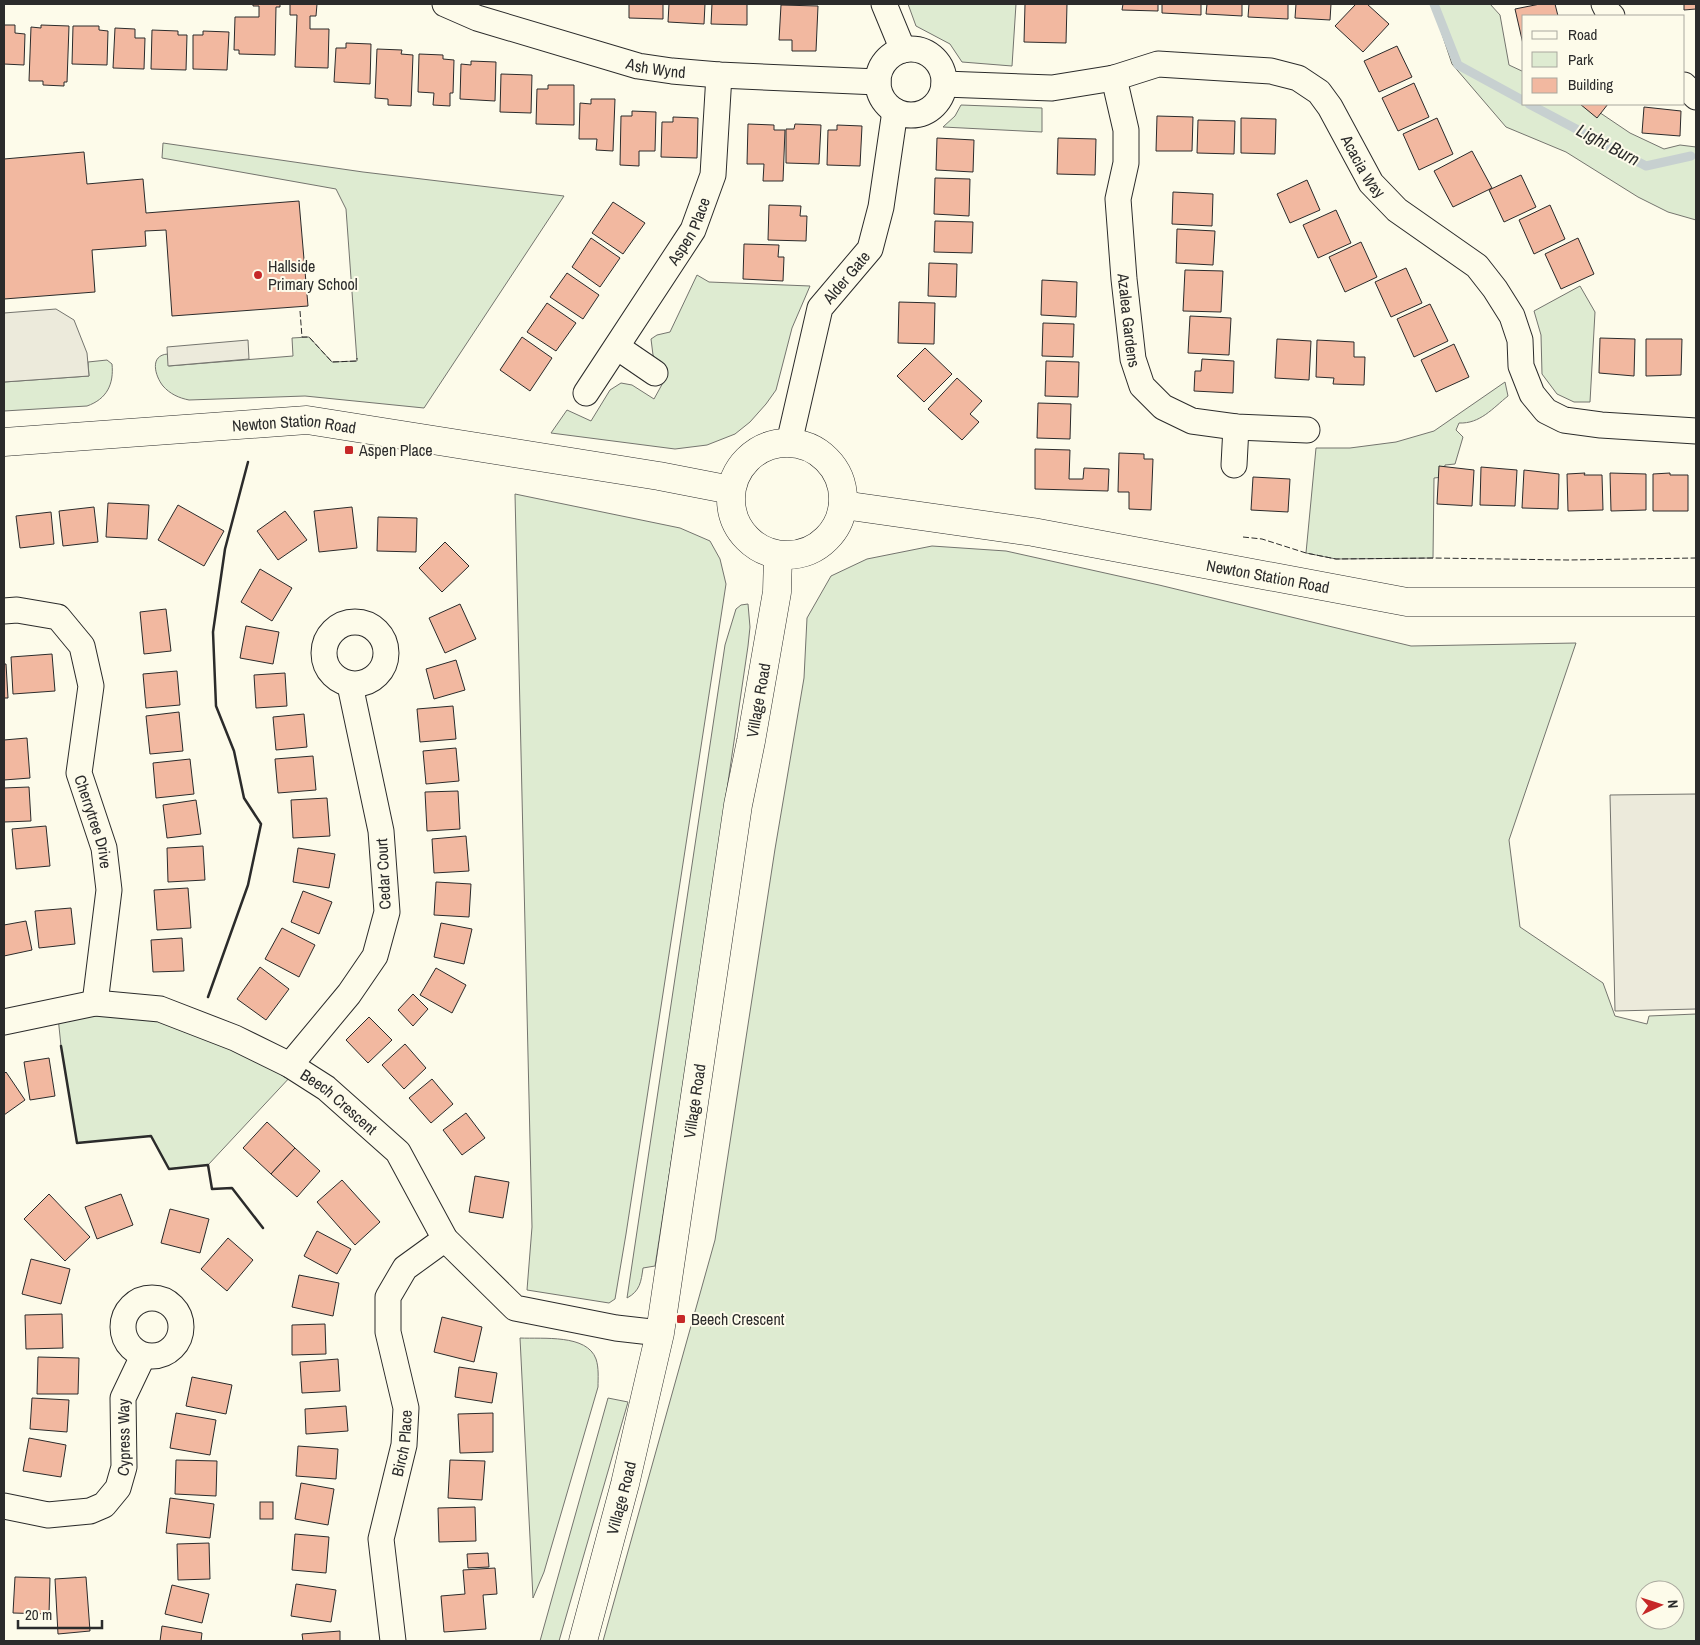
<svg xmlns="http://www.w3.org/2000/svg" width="1700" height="1645" font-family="'Archivo Narrow',sans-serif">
  <rect width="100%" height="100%" fill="#fdfbea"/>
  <g fill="#deebd1" stroke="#74746e" fill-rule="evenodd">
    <polygon points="908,4 1016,4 1012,66 962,62 950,44 916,26"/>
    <polygon points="1432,4 1490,4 1500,15 1509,65 1524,72 1524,104 1587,104 1630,133 1664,149 1680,145 1696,147 1696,220 1668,212 1638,197 1566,152 1506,127 1452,64"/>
    <polygon points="961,105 1042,108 1042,132 943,127 955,116"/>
    <path d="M163,143L363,172L564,196L424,408L305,396L189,400C179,398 170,394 163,386C155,376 149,355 168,354L169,366L293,356L292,338L309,337L332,362L357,361L346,209L336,189L162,158Z"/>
    <polygon points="697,275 709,282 810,286 792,328 776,390 766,404 750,422 735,434 707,445 675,449 551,433 567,410 591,421 610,390 621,383 632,385 654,399 665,379 653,355 651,339 657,335 670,332"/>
    <polygon points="1580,286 1595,312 1590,402 1574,402 1557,394 1542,374 1541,335 1534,311"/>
    <path d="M107,360L112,364C114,384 107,399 87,406L4,411V382L89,376L88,362Z"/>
    <path d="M1505,382L1508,396C1493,408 1480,424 1459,423L1456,430L1463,437L1455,464L1445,465L1443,477L1434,478L1433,558L1336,559L1306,553L1316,448H1350L1396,442L1434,431Z"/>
    <polygon points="515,494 680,528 710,541 720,559 726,584 626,1234 615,1299 609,1303 527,1290 532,1227"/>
    <path d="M932,546L1006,551L1159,585L1411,646L1576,643L1509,840L1520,927L1603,983L1615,1016L1647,1024L1649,1016L1696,1014V1641H603L715,1240L775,849L804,678L807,618L831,576L867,559ZM1645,1590H1675V1620H1645Z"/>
    <path d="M748,604L750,627L748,646L693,1021L655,1266L643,1268C641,1282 640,1291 627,1298L725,645L736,609L741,605Z"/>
    <polygon points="99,1011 161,1014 292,1075 208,1165 169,1169 151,1136 77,1143 61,1046 58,1017"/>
    <path d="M520,1338C543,1339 587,1334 596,1359C599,1368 598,1378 598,1387L544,1572L533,1598Z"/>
    <polygon points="608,1398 628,1402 559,1641 540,1641"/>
  </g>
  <g fill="#eceadb" stroke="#74746e">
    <polygon points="56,309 74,320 87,353 89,376 4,382 4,313"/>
    <polygon points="248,340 249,359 168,366 167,347"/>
    <polygon points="1696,794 1696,1009 1615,1011 1610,795"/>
  </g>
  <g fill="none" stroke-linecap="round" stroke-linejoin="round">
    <g stroke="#c7d0d0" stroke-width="9">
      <polyline points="1434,4 1458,65 1524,101"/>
      <polyline points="1529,104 1646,166 1691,156"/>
    </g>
  </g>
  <g fill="#f2b8a0" stroke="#2b2b2b">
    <polygon points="253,4 280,4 280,7 276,7 275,55 239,54 239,50 234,50 235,17 259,17 259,6 253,6"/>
    <polygon points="290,4 317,4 316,16 310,16 310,29 329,29 328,68 295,67 297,15 290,15"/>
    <polygon points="629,4 663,4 663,19 629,18"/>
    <polygon points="669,4 705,4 704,24 668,22"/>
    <polygon points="712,4 747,4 747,25 711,24"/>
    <polygon points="1025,4 1067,4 1066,43 1024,42"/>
    <polygon points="1123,4 1158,4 1158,11 1122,10"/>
    <polygon points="1162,4 1201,4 1201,15 1162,13"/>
    <polygon points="1207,4 1242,4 1242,16 1206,14"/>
    <polygon points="1249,4 1288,4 1288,19 1248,17"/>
    <polygon points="1296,4 1331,4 1330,20 1295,18"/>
    <polygon points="1356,4 1367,4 1389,24 1363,52 1335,26"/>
    <polygon points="1540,4 1555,4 1558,16 1524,16 1523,44 1515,9"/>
    <polygon points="1684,4 1696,4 1696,9 1684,10"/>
    <polygon points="781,5 818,6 816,51 792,51 792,40 779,40"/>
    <polygon points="4,25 15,25 15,33 25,34 24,65 4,64"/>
    <polygon points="41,25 69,26 67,82 64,82 64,86 43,85 43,81 29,81 31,27 41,28"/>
    <polygon points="73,26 99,26 99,30 108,31 107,65 72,64"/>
    <polygon points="115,28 135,29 135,38 145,38 144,69 113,68"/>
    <polygon points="152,30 178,31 178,35 187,35 186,70 151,69"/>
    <polygon points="203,31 229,32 227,70 193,69 193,35 203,35"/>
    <polygon points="346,43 371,44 370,84 334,82 336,48 346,48"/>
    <polygon points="1397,46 1412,77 1379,92 1364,61"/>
    <polygon points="377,49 402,50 401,54 413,55 411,106 388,105 388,99 375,98"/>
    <polygon points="419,54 443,55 443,59 454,60 453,93 450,93 450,106 433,105 434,93 418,92"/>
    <polygon points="471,61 496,62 495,101 460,99 461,64 471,65"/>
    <polygon points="501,74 532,75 531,113 500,112"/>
    <polygon points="1414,83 1429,117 1398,131 1382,98"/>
    <polygon points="548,85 574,85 574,125 536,124 537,89 548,89"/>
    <polygon points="591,99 615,99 613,151 596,150 597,139 579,139 580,103 591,104"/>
    <polygon points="1580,104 1608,104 1597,118"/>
    <polygon points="1644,107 1681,111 1680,136 1642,133"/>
    <polygon points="632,111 656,112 655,151 639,151 639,166 620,165 621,116 632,116"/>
    <polygon points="1157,116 1193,117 1192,151 1156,151"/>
    <polygon points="673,117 698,118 697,158 661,157 662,122 673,122"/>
    <polygon points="1241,118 1276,119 1275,154 1241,153"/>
    <polygon points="1437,118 1453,154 1419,170 1403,134"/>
    <polygon points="1198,120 1235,121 1234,154 1197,153"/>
    <polygon points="748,124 774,125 774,130 785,130 783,181 763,181 764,164 747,164"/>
    <polygon points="795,124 821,125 819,164 786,163 786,129 794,129"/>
    <polygon points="837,125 862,126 860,166 827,165 828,130 837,130"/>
    <polygon points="937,138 974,140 973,172 936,170"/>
    <polygon points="1058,138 1096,139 1095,175 1057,174"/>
    <polygon points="1472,151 1492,188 1453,207 1434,171"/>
    <polygon points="84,152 87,184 143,179 146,213 299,201 308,306 172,316 166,230 145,231 146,246 92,250 95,292 4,299 4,159"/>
    <polygon points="1521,175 1536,207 1504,222 1489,190"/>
    <polygon points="935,178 970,179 969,216 934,214"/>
    <polygon points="1307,180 1320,210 1290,223 1277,194"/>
    <polygon points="1173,192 1213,194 1212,226 1172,224"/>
    <polygon points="613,202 645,223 623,254 592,233"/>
    <polygon points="769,205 801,206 800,216 807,216 806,241 768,240"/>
    <polygon points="1550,205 1565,239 1534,254 1519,220"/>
    <polygon points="1336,210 1351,243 1318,258 1303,225"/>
    <polygon points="935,221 973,222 972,253 934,252"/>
    <polygon points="1177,229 1215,231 1213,265 1176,263"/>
    <polygon points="591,238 620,258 600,287 572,267"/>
    <polygon points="1578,238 1594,274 1561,289 1545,254"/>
    <polygon points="1361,242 1377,277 1345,292 1329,257"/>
    <polygon points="744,244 779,245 778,257 784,257 783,281 743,279"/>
    <polygon points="929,263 957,264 956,297 928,296"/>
    <polygon points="1406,268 1422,303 1391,317 1375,282"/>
    <polygon points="1185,270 1223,271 1221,312 1183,311"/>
    <polygon points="567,273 599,295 583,319 550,297"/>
    <polygon points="1042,280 1077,282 1076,317 1041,315"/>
    <polygon points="899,302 935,303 934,344 898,343"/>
    <polygon points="547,303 576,323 556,351 527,332"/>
    <polygon points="1430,304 1448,341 1414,357 1397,319"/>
    <polygon points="1190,316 1231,318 1229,355 1188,353"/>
    <polygon points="1043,323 1074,324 1073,357 1042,356"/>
    <polygon points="522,337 552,358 530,391 500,370"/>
    <polygon points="1600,338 1635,339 1634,376 1599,373"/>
    <polygon points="1277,339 1311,341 1309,380 1275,378"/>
    <polygon points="1646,339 1682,339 1681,375 1646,376"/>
    <polygon points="1317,340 1354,342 1354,357 1365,357 1364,385 1333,384 1334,378 1316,377"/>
    <polygon points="1454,344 1469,377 1436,392 1421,360"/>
    <polygon points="925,348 952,374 924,402 897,376"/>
    <polygon points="1202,359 1234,361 1233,393 1194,391 1195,371 1201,371"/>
    <polygon points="1046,361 1079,362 1078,397 1045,396"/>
    <polygon points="957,378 982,401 970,414 979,422 962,440 928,409"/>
    <polygon points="1038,403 1071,404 1070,439 1037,438"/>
    <polygon points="1035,449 1070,450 1069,479 1083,479 1084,468 1109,469 1108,491 1035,489"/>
    <polygon points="1119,453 1144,454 1144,459 1153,459 1151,510 1129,509 1129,492 1118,492"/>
    <polygon points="1439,466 1474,470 1472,506 1437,504"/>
    <polygon points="1481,467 1517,470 1515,506 1480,505"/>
    <polygon points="1524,470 1559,474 1558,509 1522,508"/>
    <polygon points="1585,473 1584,475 1602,475 1603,510 1568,511 1567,474"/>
    <polygon points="1610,473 1646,474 1646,510 1611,511"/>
    <polygon points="1670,473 1670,475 1688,475 1688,511 1653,511 1653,474"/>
    <polygon points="1253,477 1290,479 1288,512 1251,510"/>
    <polygon points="108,503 149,505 147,539 106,537"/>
    <polygon points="178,505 224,531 204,566 158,540"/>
    <polygon points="94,507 98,542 63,546 59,511"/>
    <polygon points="352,507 357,548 319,552 314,511"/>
    <polygon points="285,511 307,540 278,560 257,531"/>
    <polygon points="51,512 54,544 20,548 16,516"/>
    <polygon points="378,517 417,518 416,552 377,551"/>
    <polygon points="445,542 469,566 442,592 419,568"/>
    <polygon points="260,569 292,588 272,621 241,602"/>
    <polygon points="460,604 476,639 445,653 429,618"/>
    <polygon points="166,609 171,651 144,654 140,612"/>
    <polygon points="246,626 279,632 273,664 240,658"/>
    <polygon points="52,654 55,691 13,694 11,657"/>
    <polygon points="456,660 465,690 434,699 426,669"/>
    <polygon points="4,664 6,664 8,698 4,698"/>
    <polygon points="177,671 180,705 146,708 143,674"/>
    <polygon points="285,673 287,706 256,708 254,675"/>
    <polygon points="453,706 456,739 420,742 417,709"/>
    <polygon points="179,712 183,751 150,754 146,716"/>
    <polygon points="304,714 307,747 276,750 273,717"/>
    <polygon points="27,738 30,778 4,780 4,740"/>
    <polygon points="456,748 459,781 426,784 423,751"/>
    <polygon points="313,756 316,790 278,793 275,759"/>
    <polygon points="190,759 194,794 156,798 153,763"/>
    <polygon points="29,787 31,821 4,822 4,788"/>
    <polygon points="458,791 460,829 427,831 425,792"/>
    <polygon points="327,798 330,836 293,838 291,800"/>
    <polygon points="196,800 201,834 167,838 163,805"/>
    <polygon points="46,826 50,866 16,869 12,829"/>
    <polygon points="466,836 469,871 434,873 432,839"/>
    <polygon points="203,846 205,880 168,882 167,848"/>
    <polygon points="298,848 335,854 329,888 293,882"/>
    <polygon points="436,882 471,884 469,917 434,915"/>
    <polygon points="188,888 191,928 157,930 154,890"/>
    <polygon points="303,891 332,902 319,934 291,922"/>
    <polygon points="71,908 75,944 39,948 35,911"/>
    <polygon points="26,921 32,950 4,956 4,925"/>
    <polygon points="441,923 472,929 464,964 434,957"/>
    <polygon points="282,928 315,945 299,977 265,959"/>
    <polygon points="182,938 184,971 153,972 151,940"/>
    <polygon points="260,967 289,989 266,1020 237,999"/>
    <polygon points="436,968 466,985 452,1013 420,995"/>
    <polygon points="413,994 428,1009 413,1026 398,1010"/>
    <polygon points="369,1017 392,1040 368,1063 346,1040"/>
    <polygon points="405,1044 426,1068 404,1089 382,1065"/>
    <polygon points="49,1058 55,1096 30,1100 24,1062"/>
    <polygon points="6,1072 25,1100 4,1115 4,1074"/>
    <polygon points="432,1079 453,1104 431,1123 409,1098"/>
    <polygon points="466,1113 485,1138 462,1155 443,1130"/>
    <polygon points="267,1122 295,1148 271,1174 243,1148"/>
    <polygon points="295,1148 320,1171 297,1197 271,1174"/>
    <polygon points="475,1176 509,1182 503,1218 469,1212"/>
    <polygon points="342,1180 380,1222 355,1245 317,1202"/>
    <polygon points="49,1194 90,1237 65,1261 24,1219"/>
    <polygon points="121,1194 133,1225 97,1239 85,1207"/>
    <polygon points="170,1209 209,1219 200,1253 161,1243"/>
    <polygon points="317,1231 351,1249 337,1274 304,1256"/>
    <polygon points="228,1238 253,1260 227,1291 201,1269"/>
    <polygon points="31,1259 70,1269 61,1304 22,1294"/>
    <polygon points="299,1275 339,1283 333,1316 292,1307"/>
    <polygon points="62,1314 63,1348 26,1349 25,1315"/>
    <polygon points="442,1317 482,1327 474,1362 434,1352"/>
    <polygon points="325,1324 326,1354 292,1355 292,1325"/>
    <polygon points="38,1357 79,1358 78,1394 37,1394"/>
    <polygon points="338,1359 340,1391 302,1393 300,1362"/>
    <polygon points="459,1367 497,1373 492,1403 455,1397"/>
    <polygon points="192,1377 232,1385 226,1414 186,1406"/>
    <polygon points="32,1398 69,1400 67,1432 30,1429"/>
    <polygon points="346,1406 348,1431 306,1434 305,1409"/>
    <polygon points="176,1413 216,1420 210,1455 170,1448"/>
    <polygon points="493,1413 493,1452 460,1453 458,1414"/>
    <polygon points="29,1438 66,1445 61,1477 23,1471"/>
    <polygon points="298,1446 338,1449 336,1479 296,1476"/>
    <polygon points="176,1460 217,1461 216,1496 175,1494"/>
    <polygon points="450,1460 485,1461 482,1500 448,1498"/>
    <polygon points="301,1483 334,1489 328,1525 295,1519"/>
    <polygon points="170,1498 214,1504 210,1538 166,1533"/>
    <rect x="260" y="1502" width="13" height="17"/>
    <polygon points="475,1507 476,1541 439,1542 438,1508"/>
    <polygon points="295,1534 329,1537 326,1573 292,1570"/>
    <polygon points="209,1543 210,1579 178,1580 177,1544"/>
    <polygon points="488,1553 489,1567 468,1568 467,1554"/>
    <polygon points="495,1568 497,1594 483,1595 486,1629 444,1632 441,1596 465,1594 463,1570"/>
    <polygon points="15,1577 50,1578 49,1614 13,1613"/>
    <polygon points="86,1577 90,1631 58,1634 55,1579"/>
    <polygon points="296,1584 336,1590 331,1622 291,1616"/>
    <polygon points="172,1585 209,1594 202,1623 165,1614"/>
    <polygon points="162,1626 202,1633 201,1641 160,1641"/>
    <polygon points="340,1631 340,1641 303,1641 302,1634"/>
  </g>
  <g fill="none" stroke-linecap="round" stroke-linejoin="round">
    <defs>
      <g id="street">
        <path id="s1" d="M445,4L477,18L638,66L672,71L719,75L878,82"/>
        <polyline points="884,4 903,50"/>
        <polyline points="1604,4 1608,12 1612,16"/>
        <circle cx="911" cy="82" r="33"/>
        <path id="s2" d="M1114,78L1126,130V163L1118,199L1124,279L1133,359L1142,386L1163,407L1192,421L1236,427L1307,430"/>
        <path id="s3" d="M944,84L1052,88L1114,78L1158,64L1271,71L1298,78L1319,92L1330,107L1371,183L1397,210L1477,266L1495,289L1512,316L1520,340L1521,366L1532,394L1546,411L1564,420L1601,425L1696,431"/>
        <polyline points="1684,85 1696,97"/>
        <polyline points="617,347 655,373"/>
        <path id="s4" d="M586,393L693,230L713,175L719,75"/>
        <path id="s5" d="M789,443L820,308L870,249L881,207L895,111"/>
        <polyline points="1234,465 1236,427"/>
        <path id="s6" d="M4,611L17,610L58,617L82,646L91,686L79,773L104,848L109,890L95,1003"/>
        <circle cx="355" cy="653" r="31"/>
        <path id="s7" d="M4,1022L95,1003L160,1009L235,1038L290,1065L326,1088L398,1152L445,1239L515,1308L616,1328L660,1333"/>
        <polyline points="290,1065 349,994 375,956 387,912 381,831 350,685"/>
        <circle cx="152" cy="1327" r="29"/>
        <path id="s8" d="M4,1506L48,1515L90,1511L104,1505L118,1488L124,1467L123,1398L143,1356"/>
        <path id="s9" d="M393,1641L381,1539L404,1445L406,1408L388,1332V1297L405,1268L445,1239"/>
      </g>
      <g id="secondary">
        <path id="s10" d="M4,442L307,420L659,476L731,490"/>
        <circle cx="787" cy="499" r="56"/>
        <path id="s11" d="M843,505L1033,532L1407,602H1696"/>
        <path id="s12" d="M583,1641L625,1484L660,1333L738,805L751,741L777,592L778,555"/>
      </g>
    </defs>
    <use href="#street" stroke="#2b2b2b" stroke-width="27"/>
    <use href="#secondary" stroke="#2b2b2b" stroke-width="29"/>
    <use href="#street" stroke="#fdfbea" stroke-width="25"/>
    <use href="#secondary" stroke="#fdfbea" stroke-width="28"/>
    <g stroke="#2b2b2b" stroke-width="1" stroke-dasharray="6 2.5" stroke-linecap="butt">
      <polyline points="300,311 302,337 309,337 332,362 357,361 357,358"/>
      <polyline points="1243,537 1262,539 1306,553 1336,559 1433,558 1568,560 1696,558"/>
    </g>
    <g stroke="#2b2b2b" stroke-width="2.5">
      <polyline points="208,997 248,885 261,824 244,798 234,751 216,706 213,632 225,549 248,462"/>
      <polyline points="61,1046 77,1143 151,1136 169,1169 208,1165 212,1189 232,1188 263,1228"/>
    </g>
  </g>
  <g fill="#c62828" stroke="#fdfbea" stroke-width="2">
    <circle cx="258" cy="275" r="5"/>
    <rect x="344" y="445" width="10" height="10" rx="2.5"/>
    <rect x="676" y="1314" width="10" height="10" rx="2.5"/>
  </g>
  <g text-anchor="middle" stroke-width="4" stroke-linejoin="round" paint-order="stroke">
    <g font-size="16" fill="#2b2b2b" stroke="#fdfbea">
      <text dy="6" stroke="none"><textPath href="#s1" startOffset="221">Ash Wynd</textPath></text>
      <text dy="6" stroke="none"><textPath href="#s3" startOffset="470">Acacia Way</textPath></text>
      <text dy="6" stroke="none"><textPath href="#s4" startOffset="192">Aspen Place</textPath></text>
      <text dy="6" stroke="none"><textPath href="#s5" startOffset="179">Alder Gate</textPath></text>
      <text dy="6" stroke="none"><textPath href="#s2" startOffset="245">Azalea Gardens</textPath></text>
      <text dy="6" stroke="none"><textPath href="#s10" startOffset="291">Newton Station Road</textPath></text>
      <text dy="6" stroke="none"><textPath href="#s11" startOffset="431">Newton Station Road</textPath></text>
      <text dy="6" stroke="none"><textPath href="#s12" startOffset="958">Village Road</textPath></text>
      <text dy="6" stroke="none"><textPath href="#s6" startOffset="272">Cherrytree Drive</textPath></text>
      <text transform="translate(383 874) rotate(-93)" y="6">Cedar Court</text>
      <text dy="6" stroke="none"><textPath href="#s12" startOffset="552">Village Road</textPath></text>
      <text dy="6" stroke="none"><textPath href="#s7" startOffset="361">Beech Crescent</textPath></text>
      <text dy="6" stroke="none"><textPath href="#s8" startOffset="176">Cypress Way</textPath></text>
      <text dy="6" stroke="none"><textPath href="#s9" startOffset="201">Birch Place</textPath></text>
      <text dy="6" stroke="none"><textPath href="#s12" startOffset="148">Village Road</textPath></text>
    </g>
    <g font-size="16" fill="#2b2b2b" stroke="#fdfbea" text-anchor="start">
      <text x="268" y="272">Hallside<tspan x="268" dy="18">Primary School</tspan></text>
      <text x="359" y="456">Aspen Place</text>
      <text x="691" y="1325">Beech Crescent</text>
    </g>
    <g font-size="18" font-style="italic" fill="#2b2b2b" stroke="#fdfbea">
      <text transform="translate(1608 145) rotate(28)" y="6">Light Burn</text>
    </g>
  </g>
  <rect width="1700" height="1645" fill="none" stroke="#2b2b2b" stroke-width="10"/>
  <rect x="1522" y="15" width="162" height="90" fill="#fdfbea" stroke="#a9a89e"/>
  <rect x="1532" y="31" width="25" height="8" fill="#fdfbea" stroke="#a9a89e"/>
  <text x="1568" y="40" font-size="15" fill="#2b2b2b">Road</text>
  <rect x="1532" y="52" width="25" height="15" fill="#deebd1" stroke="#a9a89e"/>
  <text x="1568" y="65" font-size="15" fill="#2b2b2b">Park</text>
  <rect x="1532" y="78" width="25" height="15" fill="#f2b8a0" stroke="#a9a89e"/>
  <text x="1568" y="90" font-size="15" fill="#2b2b2b">Building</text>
  <g transform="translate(1660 1605) rotate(86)"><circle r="24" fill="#fdfbea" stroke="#a9a89e"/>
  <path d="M0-4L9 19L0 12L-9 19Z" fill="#c62828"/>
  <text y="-8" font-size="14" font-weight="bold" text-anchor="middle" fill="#2b2b2b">N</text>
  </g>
  <path d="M18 1620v8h84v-8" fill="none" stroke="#2b2b2b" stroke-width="2.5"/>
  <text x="25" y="1620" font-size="15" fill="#2b2b2b" stroke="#fdfbea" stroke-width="4" paint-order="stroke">20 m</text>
</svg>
